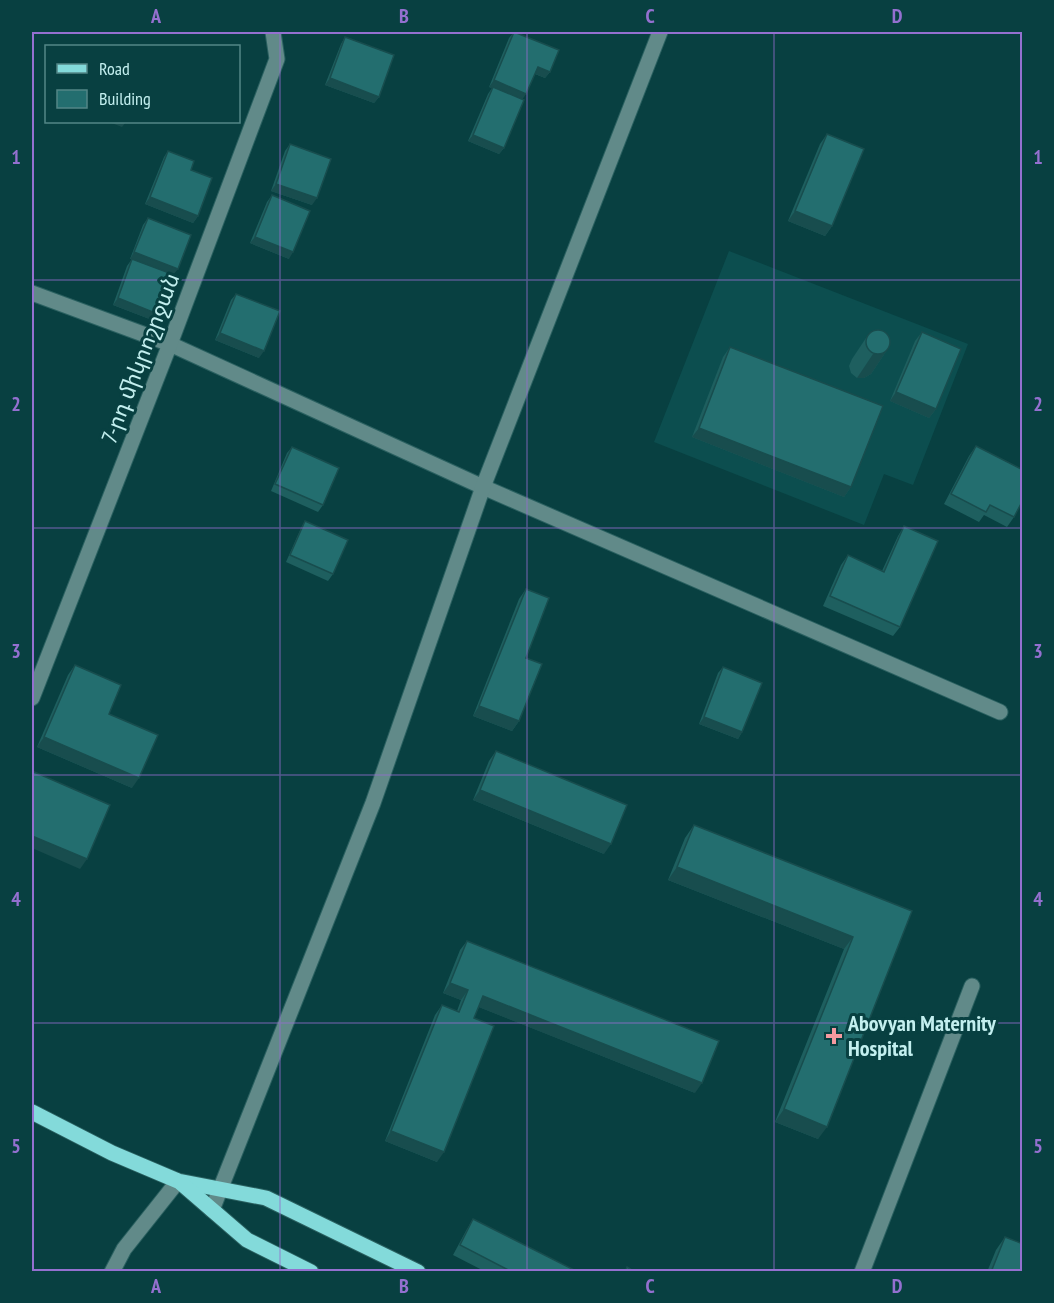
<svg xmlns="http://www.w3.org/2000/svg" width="1054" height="1303" font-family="'PT Sans Narrow','Noto Sans Armenian',sans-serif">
  <rect width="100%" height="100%" fill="#084041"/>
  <polygon fill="#0c4e4f" points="729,251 968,344 913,485 884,474 864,525 654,442"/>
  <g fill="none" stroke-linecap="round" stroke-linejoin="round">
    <defs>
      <g id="minor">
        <polyline points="32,293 170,344 483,487 1000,712"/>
        <polyline points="32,698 170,344 277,59 273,32"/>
        <polyline points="212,1210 373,803 483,487 660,32"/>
        <polyline points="112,1272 124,1249 178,1181"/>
        <polyline points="862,1272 972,986"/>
      </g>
      <g id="major">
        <polyline points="32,1112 112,1153 178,1181 266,1198 418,1272"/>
        <polyline points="181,1183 247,1240 311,1272"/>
      </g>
    </defs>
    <use href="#minor" stroke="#2a6060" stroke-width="17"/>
    <use href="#major" stroke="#2a6060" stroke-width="17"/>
    <use href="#minor" stroke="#618a89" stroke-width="15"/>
    <use href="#major" stroke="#83dada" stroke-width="15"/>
  </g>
  <g fill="#1e5f5f">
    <polygon points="514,32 550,72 545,78 535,74 522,99 504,148 499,154 468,141 488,94 492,88 489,87 509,38"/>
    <polygon points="345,37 379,97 374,103 325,85 341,44"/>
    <polygon points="827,134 832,226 825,236 788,221 820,144"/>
    <polygon points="290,144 312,205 271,191 285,151"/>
    <polygon points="168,151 198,216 193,223 145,204 164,157"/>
    <polygon points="272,195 289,259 250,243 267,202"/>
    <polygon points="148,218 174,275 160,323 113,305 127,266 132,259 130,259 143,225"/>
    <polygon points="236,294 259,358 215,340 231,300"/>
    <polygon points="922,332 936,409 929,418 890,401 915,341"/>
    <polygon points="868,335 887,350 871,374 864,378 857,378 851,373 849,366 852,359"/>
    <polygon points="730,347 851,487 844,497 692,437 723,357"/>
    <polygon points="976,446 1014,517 1007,527 984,515 979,522 944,504 969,456"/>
    <polygon points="292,447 323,505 318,512 271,491 287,453"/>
    <polygon points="305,521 333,574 328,581 286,562 301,528"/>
    <polygon points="904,526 900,627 893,636 823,606 841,565 848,555 882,571 898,536"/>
    <polygon points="526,589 519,721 512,731 473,716 519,599"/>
    <polygon points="75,665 109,714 132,788 37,747 68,675"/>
    <polygon points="723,667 742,732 738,739 699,724 718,673"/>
    <polygon points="496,751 604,854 473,800 489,761"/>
    <polygon points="694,825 912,911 818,1139 775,1122 844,949 668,880 685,838"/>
    <polygon points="467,941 695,1093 479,1007 474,1018 437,1162 385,1141 435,1015 442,1005 457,1011 461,1000 443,993 460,950"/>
    <polygon points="473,1219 578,1272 486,1272 453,1255 467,1229"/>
    <polygon points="1005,1237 1023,1272 987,1272 996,1250"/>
  </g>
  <g fill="#184d4e">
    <polygon points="538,67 550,72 545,78 533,73"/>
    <polygon points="330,78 379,97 374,103 325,85"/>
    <polygon points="494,80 526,94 522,100 489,87"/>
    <polygon points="109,122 126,122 122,127"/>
    <polygon points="473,135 504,148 499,154 468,141"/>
    <polygon points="276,184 317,198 312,205 271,191"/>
    <polygon points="150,197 198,216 193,223 145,204"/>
    <polygon points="795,211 832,226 825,236 788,221"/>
    <polygon points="255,237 293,252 289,259 250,243"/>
    <polygon points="134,252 178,269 173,275 130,259"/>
    <polygon points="118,298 165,317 160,323 113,305"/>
    <polygon points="220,333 264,351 259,358 215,340"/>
    <polygon points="887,350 871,374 864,378 857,378 873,354"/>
    <polygon points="896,392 936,409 929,418 890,401"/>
    <polygon points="699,428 851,487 844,497 692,437"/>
    <polygon points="479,706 519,721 512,731 473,716"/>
    <polygon points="704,717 742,732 738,739 699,724"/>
    <polygon points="44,737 139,778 132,788 37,747"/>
    <polygon points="480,790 611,844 604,854 473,800"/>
    <polygon points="32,836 87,859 80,869 32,848"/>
    <polygon points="677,867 853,937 844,949 668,880"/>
    <polygon points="450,983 468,990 461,1000 443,993"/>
    <polygon points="483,996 702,1083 695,1093 476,1006"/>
    <polygon points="784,1109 827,1127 818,1139 775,1122"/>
    <polygon points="391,1131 444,1152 437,1162 385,1141"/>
  </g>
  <g fill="#236e6f" stroke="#184d4e" stroke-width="1.5">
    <polygon points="514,32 559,50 550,72 538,67 526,94 494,80"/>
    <polygon points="345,37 394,55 379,97 330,78"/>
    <polygon points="493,87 524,100 504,148 473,135"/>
    <polygon points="827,134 864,149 832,226 795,211"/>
    <polygon points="290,144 331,159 317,198 276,184"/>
    <polygon points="168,151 194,161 191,170 212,178 198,216 150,197"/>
    <polygon points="272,195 310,211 293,252 255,237"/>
    <polygon points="148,218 191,235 178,269 134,252"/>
    <polygon points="132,259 180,277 165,317 118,298"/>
    <polygon points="236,294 280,311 264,351 220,333"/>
    <circle cx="878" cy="342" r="12"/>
    <polygon points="922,332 961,349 936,409 896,392"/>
    <polygon points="730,347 883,406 851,487 699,428"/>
    <polygon points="976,446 1023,470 1023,500 1014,517 990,505 986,512 951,494"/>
    <polygon points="292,447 339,468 323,505 275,484"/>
    <polygon points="305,521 348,540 333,574 290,555"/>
    <polygon points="904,526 938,541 900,627 830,596 848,555 884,572"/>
    <polygon points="526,589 549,598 526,658 542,664 519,721 479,706"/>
    <polygon points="75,665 121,685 109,714 158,735 139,778 44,737"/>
    <polygon points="723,667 762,683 742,732 704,717"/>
    <polygon points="496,751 627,805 611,844 480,790"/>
    <polygon points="32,771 110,805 87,859 32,836"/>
    <polygon points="694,825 912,911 827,1127 784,1109 853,937 677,867"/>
    <polygon points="467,941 719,1041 702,1083 483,996 474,1018 494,1026 444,1152 391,1131 442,1005 459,1012 468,990 450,983"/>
    <polygon points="473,1219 578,1272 512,1272 460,1245"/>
    <polygon points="1005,1237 1023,1244 1023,1272 991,1272"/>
    <polygon points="627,1267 635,1272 625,1272"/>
  </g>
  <path fill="none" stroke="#9470d0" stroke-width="1.5" stroke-opacity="0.55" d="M280,32V1272M527,32V1272M774,32V1272M32,280H1022M32,528H1022M32,775H1022M32,1023H1022"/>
  <path fill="#f49aa0" stroke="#084041" stroke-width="2" d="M831 1027h6v6h6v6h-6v6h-6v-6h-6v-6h6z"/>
  <g text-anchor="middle" stroke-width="6" stroke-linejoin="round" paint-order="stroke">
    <g font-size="22" fill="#c3efef" stroke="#084041">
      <text transform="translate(140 358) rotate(-69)" y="8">7-րդ միկրոշրջան</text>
    </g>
    <g font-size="22" font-weight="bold" fill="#c3efef" stroke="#084041" text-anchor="start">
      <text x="848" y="1031">Abovyan Maternity<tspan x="848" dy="25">Hospital</tspan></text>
    </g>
  </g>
  <rect width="1054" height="1303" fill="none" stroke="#084041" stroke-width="66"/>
  <rect x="45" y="45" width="195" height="78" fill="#084041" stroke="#538687" stroke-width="1.5"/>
  <rect x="57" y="64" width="30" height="9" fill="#83dada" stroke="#538687" stroke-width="1.5"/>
  <text x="99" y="75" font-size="18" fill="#c3efef">Road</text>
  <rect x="57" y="90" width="30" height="18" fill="#236e6f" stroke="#538687" stroke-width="1.5"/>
  <text x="99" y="105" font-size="18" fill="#c3efef">Building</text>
  <rect x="33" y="33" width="988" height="1237" fill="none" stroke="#9470d0" stroke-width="2"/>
  <g font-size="20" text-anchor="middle" font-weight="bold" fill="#9470d0">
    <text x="156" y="23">A</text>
    <text x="404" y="23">B</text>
    <text x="650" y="23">C</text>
    <text x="897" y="23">D</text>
    <text x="16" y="164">1</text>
    <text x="1038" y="164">1</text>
    <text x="16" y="411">2</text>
    <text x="1038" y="411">2</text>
    <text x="16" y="658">3</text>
    <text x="1038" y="658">3</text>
    <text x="16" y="906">4</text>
    <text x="1038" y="906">4</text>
    <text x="16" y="1153">5</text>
    <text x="1038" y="1153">5</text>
    <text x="156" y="1293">A</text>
    <text x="404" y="1293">B</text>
    <text x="650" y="1293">C</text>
    <text x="897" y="1293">D</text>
  </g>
</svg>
